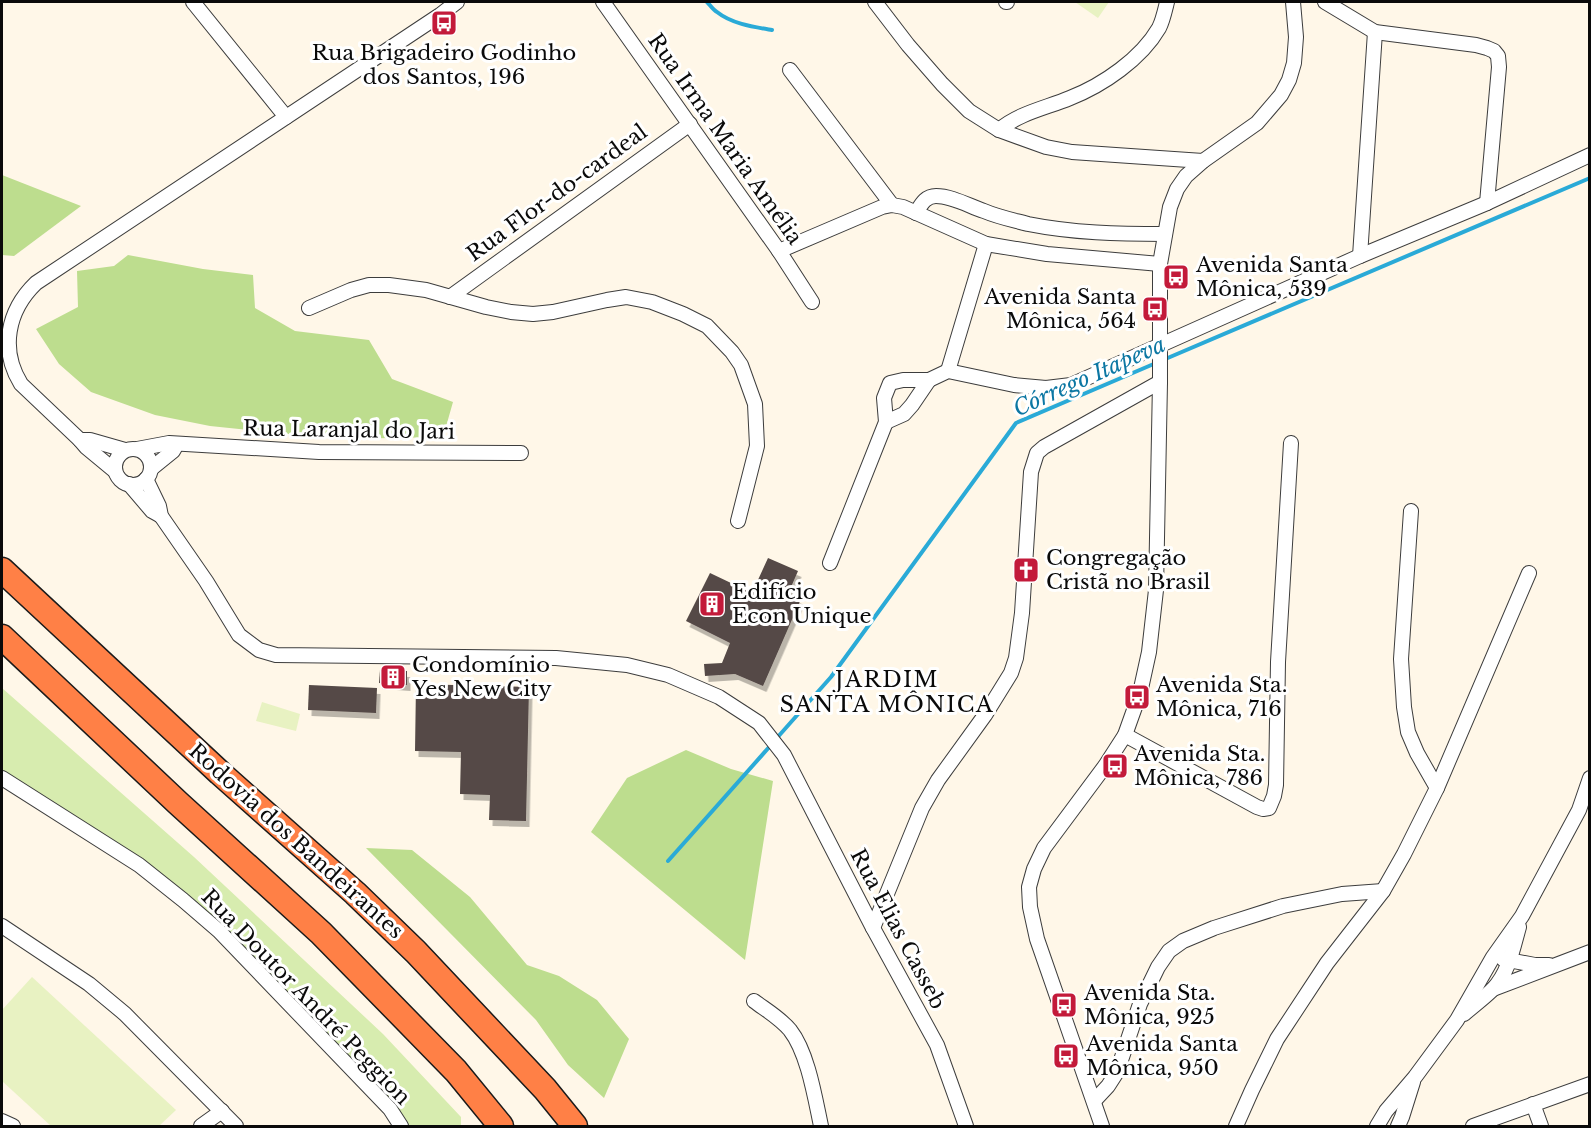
<svg xmlns="http://www.w3.org/2000/svg" width="1591" height="1128" font-family="'Libre Baskerville',serif">
  <defs>
    <filter id="shadow"><feDropShadow dx="3.5" dy="6" stdDeviation="0" flood-color="#0004"/></filter>
  </defs>
  <rect width="100%" height="100%" fill="#fff7e8"/>
  <polygon fill="#d7ecaf" points="2,688 194,857 383,1034 461,1117 461,1126 409,1126 388,1099 223,927 2,774"/>
  <g fill="#bddd8e">
    <polygon points="2,175 81,206 14,256 2,255"/>
    <polygon points="128,255 203,269 253,275 255,308 295,331 369,340 392,379 453,402 443,437 339,439 210,426 155,415 91,392 59,364 36,329 78,307 77,271 114,266"/>
    <polygon points="686,750 731,769 773,781 745,960 591,832 627,778"/>
    <polygon points="366,848 412,850 470,897 527,965 559,976 597,1000 629,1039 604,1098 568,1065 536,1020"/>
  </g>
  <g fill="#e8f2c2">
    <polygon points="1075,2 1109,2 1098,18"/>
    <polygon points="262,702 300,714 296,731 256,721"/>
    <polygon points="32,977 176,1110 159,1126 51,1126 2,1081 2,1010"/>
  </g>
  <g fill="none" stroke-linecap="round" stroke-linejoin="round">
    <g stroke="#2aaad7" stroke-width="4">
      <path d="M707,2C710,5 713,10 717,12C732,24 754,27 772,30"/>
      <polyline points="1163,360 1590,178"/>
      <polyline points="776,739 831,677 1016,423 1156,363"/>
      <polyline points="668,861 771,745"/>
    </g>
  </g>
  <g fill="#544946" filter="url(#shadow)">
    <polygon points="768,558 798,571 788,594 801,599 763,686 735,674 705,676 704,664 722,663 730,643 686,621 710,573 752,593"/>
    <polygon points="380,670 407,671 407,685 379,683"/>
    <polygon points="416,684 529,687 526,821 489,820 490,795 460,794 461,752 415,751"/>
    <polygon points="309,685 377,688 376,713 308,710"/>
  </g>
  <g fill="none" stroke-linecap="round" stroke-linejoin="round">
    <defs>
      <g id="street">
        <polyline points="193,2 286,117"/>
        <polyline points="603,2 779,251 812,302"/>
        <polyline points="875,2 908,45 942,84 969,111 999,130 1046,147 1072,152 1203,161"/>
        <polyline points="1006,2 1007,2"/>
        <polyline points="1325,2 1375,32 1476,45 1487,48 1494,51 1498,56 1499,67 1487,203"/>
        <polyline points="790,70 892,205"/>
        <path d="M999,130C1019,113 1046,108 1070,98C1103,85 1141,59 1159,28C1163,20 1165,10 1167,2"/>
        <path d="M916,213C921,205 925,196 936,196C952,196 969,206 984,211C998,217 1013,220 1028,224C1073,233 1119,234 1165,234"/>
        <polyline points="779,251 882,207 892,205 903,207 986,244 1047,254 1160,264"/>
        <polyline points="1360,256 1375,32"/>
        <polyline points="450,297 690,124"/>
        <polyline points="309,308 351,290 369,285 389,285 426,290 486,307 511,312 533,314 553,312 607,300 626,297 652,302 683,314 707,326 732,352 741,365 755,404 757,446 738,521"/>
        <polyline points="948,371 986,244"/>
        <polyline points="886,422 904,414 912,405 929,380"/>
        <polyline points="80,440 90,440 125,450"/>
        <circle cx="133" cy="467" r="18"/>
        <polyline points="137,449 169,443 319,452 521,453"/>
        <polyline points="152,468 173,451 177,444"/>
        <path d="M115,471L86,447L80,440L21,384C0,350 7,311 36,283L440,15L457,2"/>
        <polyline points="146,479 159,506 161,516 206,581 239,635 259,650 276,655 556,658 627,665 668,675 719,697 759,723 784,755 873,928 937,1045 966,1126"/>
        <polyline points="129,484 152,511 161,516"/>
        <polyline points="1411,511 1401,659 1404,707 1408,732 1417,753 1437,788"/>
        <polyline points="830,563 886,422 884,398 890,383 903,380 929,380 948,371 1014,385 1046,388 1071,385 1360,256 1487,203 1590,155"/>
        <polyline points="1125,735 1257,807 1263,809 1269,808 1274,796 1276,785 1278,662 1291,443"/>
        <polyline points="2,778 139,865 183,900 219,931 390,1109 401,1126"/>
        <polyline points="2,926 89,984 125,1014 236,1126"/>
        <polyline points="873,928 922,808 938,780 985,715 1011,673 1016,658 1022,613 1031,472 1037,453 1044,447 1160,382"/>
        <polyline points="1503,959 1535,965 1549,965"/>
        <polyline points="1493,989 1590,952"/>
        <path d="M754,1001C766,1010 780,1018 790,1030C808,1053 815,1098 821,1126"/>
        <path d="M1464,1014C1473,1006 1484,998 1493,989C1509,972 1513,948 1519,927"/>
        <polyline points="1094,1101 1108,1086 1117,1072 1140,1004 1158,967 1169,951 1183,941 1214,928 1283,906 1342,894 1383,891"/>
        <polyline points="1533,1104 1541,1126"/>
        <polyline points="2,1121 13,1126"/>
        <polyline points="201,1126 222,1111"/>
        <polyline points="1102,1126 1037,939 1030,907 1029,887 1034,869 1044,848 1105,766 1125,735 1140,693 1149,652 1156,590 1160,382 1160,264 1170,207 1177,189 1186,176 1203,161 1257,123 1281,95 1289,80 1294,63 1296,37 1293,2"/>
        <polyline points="1236,1126 1252,1090 1277,1039 1327,963 1383,891 1404,854 1437,788 1529,573"/>
        <polyline points="1377,1126 1386,1111 1415,1077 1457,1020 1493,957 1522,916 1579,810 1590,778"/>
        <polyline points="1398,1126 1402,1117 1413,1082"/>
        <polyline points="1473,1126 1590,1084"/>
      </g>
      <g id="highway">
        <polyline points="2,570 220,773 355,893 416,952 545,1089 575,1126"/>
        <polyline points="2,637 178,803 321,933 456,1071 501,1126"/>
      </g>
    </defs>
    <use href="#street" stroke="#3d3d3d" stroke-width="16"/>
    <use href="#highway" stroke="#1b1b1b" stroke-width="27"/>
    <use href="#street" stroke="#fff" stroke-width="14"/>
    <use href="#highway" stroke="#ff8046" stroke-width="24"/>
  </g>
  <defs>
    <symbol id="bus-square" viewBox="-11 -11 22 22"><rect x="-9" y="-9" width="18" height="18" rx="4" fill="#c31a3a" stroke="#fff"/><path d="M-5-6H5V4H4V6H2V4H-2V6H-4V4H-5ZM-3.5-4V0h7V-4ZM-3.5 1.2v1.5H-2V1.2ZM2 1.2v1.5H3.5V1.2Z" fill="#fff"/></symbol>
    <symbol id="church-square" viewBox="-11 -11 22 22"><rect x="-9" y="-9" width="18" height="18" rx="4" fill="#c31a3a" stroke="#fff"/><path d="M-1.2-6h2.4v3.5h3.3v2.4h-3.3V6h-2.4V-.1h-3.3v-2.4h3.3Z" fill="#fff"/></symbol>
    <symbol id="building-square" viewBox="-11 -11 22 22"><rect x="-9" y="-9" width="18" height="18" rx="4" fill="#c31a3a" stroke="#fff"/><path d="M-4-6H4V6H1V3H-1V6H-4ZM-2.5-4.3h1.7v1.8h-1.7ZM.8-4.3h1.7v1.8H.8ZM-2.5-1h1.7V.8h-1.7ZM.8-1h1.7V.8H.8Z" fill="#fff"/></symbol>
  </defs>
  <g fill-rule="evenodd">
    <use href="#bus-square" x="429" y="8" width="30" height="30"/>
    <use href="#bus-square" x="1161" y="262" width="30" height="30"/>
    <use href="#bus-square" x="1140" y="294" width="30" height="30"/>
    <use href="#church-square" x="1011" y="555" width="30" height="30"/>
    <use href="#building-square" x="697" y="589" width="30" height="30"/>
    <use href="#building-square" x="378" y="662" width="30" height="30"/>
    <use href="#bus-square" x="1122" y="682" width="30" height="30"/>
    <use href="#bus-square" x="1100" y="751" width="30" height="30"/>
    <use href="#bus-square" x="1049" y="990" width="30" height="30"/>
    <use href="#bus-square" x="1051" y="1041" width="30" height="30"/>
  </g>
  <g text-anchor="middle" stroke-width="6" stroke-linejoin="round" paint-order="stroke">
    <g font-size="21" fill="#0a0a0a" stroke="#fff" text-anchor="start">
      <text x="444" y="60" text-anchor="middle">Rua Brigadeiro Godinho<tspan x="444" dy="24">dos Santos, 196</tspan></text>
      <text x="1196" y="272">Avenida Santa<tspan x="1196" dy="24">Mônica, 539</tspan></text>
      <text x="1136" y="304" text-anchor="end">Avenida Santa<tspan x="1136" dy="24">Mônica, 564</tspan></text>
      <text x="1046" y="565">Congregação<tspan x="1046" dy="24">Cristã no Brasil</tspan></text>
      <text x="732" y="599">Edifício<tspan x="732" dy="24">Econ Unique</tspan></text>
      <text x="412" y="672">Condomínio<tspan x="412" dy="24">Yes New City</tspan></text>
      <text x="1156" y="692">Avenida Sta.<tspan x="1156" dy="24">Mônica, 716</tspan></text>
      <text x="1134" y="761">Avenida Sta.<tspan x="1134" dy="24">Mônica, 786</tspan></text>
      <text x="1084" y="1000">Avenida Sta.<tspan x="1084" dy="24">Mônica, 925</tspan></text>
      <text x="1086" y="1051">Avenida Santa<tspan x="1086" dy="24">Mônica, 950</tspan></text>
    </g>
    <g font-size="21" fill="#0a0a0a" stroke="#fff">
      <text transform="translate(725 139) rotate(55)" y="7">Rua Irma Maria Amélia</text>
      <text transform="translate(557 193) rotate(-36)" y="7">Rua Flor-do-cardeal</text>
      <text transform="translate(349 430) rotate(1)" y="7">Rua Laranjal do Jari</text>
      <text transform="translate(296 841) rotate(42)" y="7">Rodovia dos Bandeirantes</text>
      <text transform="translate(898 929) rotate(62)" y="7">Rua Elias Casseb</text>
      <text transform="translate(306 997) rotate(46)" y="7">Rua Doutor André Peggion</text>
    </g>
    <g font-size="22" font-style="italic" fill="#0c77a3" stroke="#fff">
      <text transform="translate(1089 376) rotate(-24)" y="8">Córrego Itapeva</text>
    </g>
    <g font-size="22" letter-spacing="1.5" fill="#0a0a0a" stroke="#fff">
      <text x="887" y="687">JARDIM<tspan x="887" dy="25">SANTA MÔNICA</tspan></text>
    </g>
  </g>
  <rect width="1591" height="1128" fill="none" stroke="#0a0a0a" stroke-width="6"/>
</svg>
